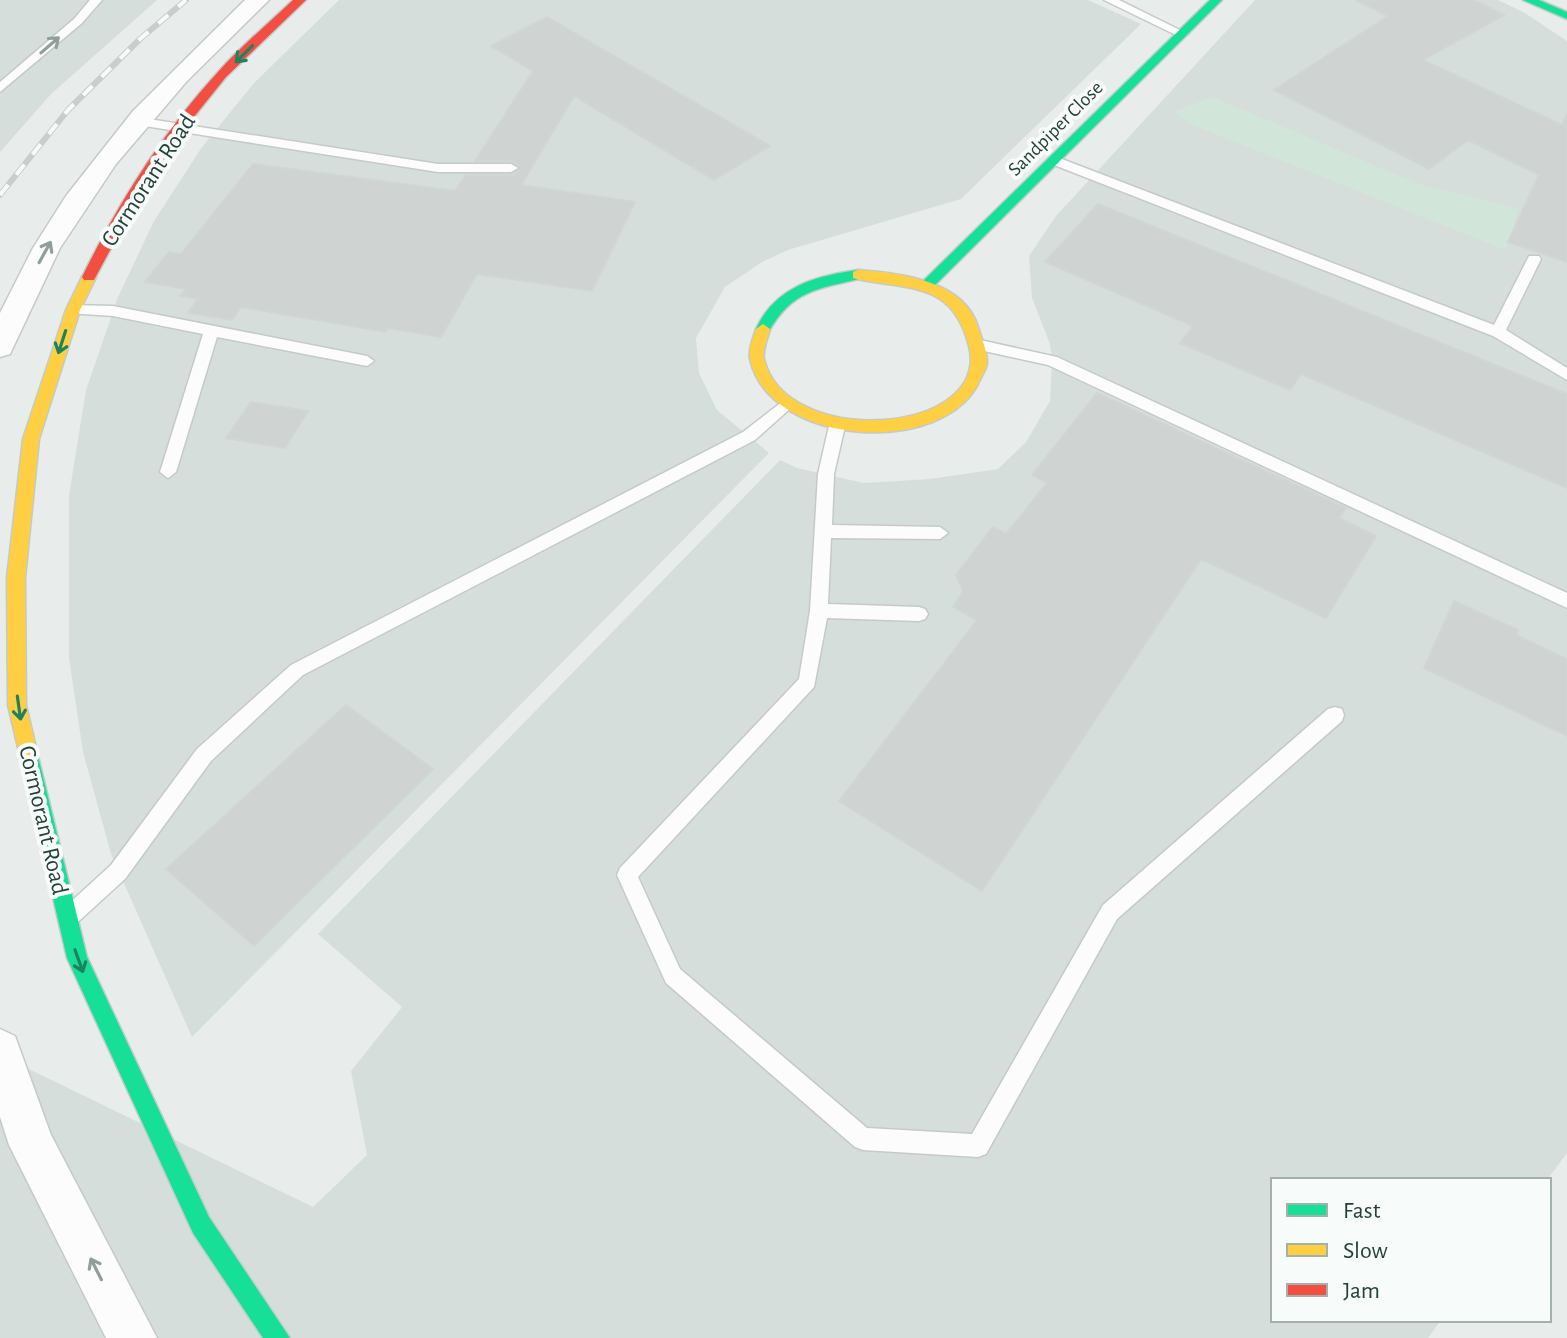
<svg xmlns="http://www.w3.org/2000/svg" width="1567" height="1338" font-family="'Alegreya Sans',sans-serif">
  <rect width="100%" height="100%" fill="#e8edeb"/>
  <g fill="#d6dedb">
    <polygon points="0,0 157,0 51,94 0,152"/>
    <polygon points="339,0 1088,0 1141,24 961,199 788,250 762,262 725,287 696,338 699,373 717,410 769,453 192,1037 111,854 83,752 69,658 69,495 86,390 118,297 154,221 202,147 254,83"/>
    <polygon points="1255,0 1498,0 1525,13 1567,41 1567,1153 1547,1180 1273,1180 1273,1320 1441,1320 1428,1338 0,1338 0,1055 313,1207 367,1155 351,1071 402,1007 318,934 780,460 797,468 864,483 930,479 998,469 1026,442 1050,401 1052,361 1050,344 1032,298 1029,256 1056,216"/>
  </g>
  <polygon fill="#d1e6d8" points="1212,97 1421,185 1519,209 1506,250 1188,123 1175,111"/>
  <g fill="#cfd4d2" stroke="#d1d6d4" stroke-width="2">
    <polygon points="1356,0 1474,0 1504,15 1423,60 1562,125 1567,114 1567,262 1508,242 1539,175 1468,140 1429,169 1274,90 1388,16"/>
    <polygon points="547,17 770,146 714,180 574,96 521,185 635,202 592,291 477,274 441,337 388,328 386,332 241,307 232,320 188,313 198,299 180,296 186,289 145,282 169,252 181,254 253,164 455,191 466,175 511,175 519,171 519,165 511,161 475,161 533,71 491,46"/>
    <polygon points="1098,204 1567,394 1567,488 1301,374 1290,390 1180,343 1193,326 1045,262"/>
    <polygon points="1097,393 1346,508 1339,518 1376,536 1326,618 1201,559 982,891 839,801 977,620 953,607 963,591 956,575 993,527 1006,534 1047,483 1032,475"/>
    <polygon points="251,402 308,411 285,448 226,438"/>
    <polygon points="1454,601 1518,630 1516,635 1567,659 1567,736 1424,668"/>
    <polygon points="346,705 433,769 254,946 166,869"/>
  </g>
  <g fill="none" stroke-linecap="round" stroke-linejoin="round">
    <defs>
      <g id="lane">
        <polygon points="90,0 102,0 82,23 0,92 0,82 74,19"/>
        <polygon points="1104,0 1119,0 1188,34 1178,36"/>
        <polygon points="136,117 438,164 511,164 518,168 511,172 438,172 132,124 130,121"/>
        <polygon points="1054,156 1494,325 1529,256 1539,256 1541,259 1506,330 1567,368 1567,380 1493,336 1049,163 1048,160"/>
        <polygon points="73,305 113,306 367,356 374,361 367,366 217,337 176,472 168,478 160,472 203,334 113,316 68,313 68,307"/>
        <polygon points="980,340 1057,357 1567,593 1567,608 1048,365 975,349 973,345"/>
        <polygon points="787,398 795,403 792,407 755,440 303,675 211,761 125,879 79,921 72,924 65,921 62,914 65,907 111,865 197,749 291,665 743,432"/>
        <polygon points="837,420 845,426 834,474 832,525 940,527 948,533 940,539 831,538 828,604 919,607 925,609 928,614 925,619 919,621 827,618 814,687 638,877 680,969 867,1128 972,1134 1103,905 1328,709 1335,707 1342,709 1344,715 1342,721 1117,919 986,1154 978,1157 863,1150 855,1147 666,983 617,875 620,868 799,679 810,611 818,474 829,426"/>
      </g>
      <g id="street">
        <polygon points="245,0 269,0 187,81 116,164 60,248 10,354 0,357 0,313 33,248 66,196 133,111"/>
        <polygon points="0,1029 15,1036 51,1135 157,1338 106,1338 9,1145 0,1117"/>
      </g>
      <g id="fast">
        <polygon points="1210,0 1222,0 930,290 920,290 920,284"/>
        <polygon points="1523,0 1539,0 1567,12 1567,19"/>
        <path d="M858,270L863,272V278C819,289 792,289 768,333H758L756,329C775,287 815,276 858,270Z"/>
        <polygon points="28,744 35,746 37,752 87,957 209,1217 290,1338 263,1338 193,1233 67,958 19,752 21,746"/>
      </g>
      <g id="slow">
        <path d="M858,270C899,273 964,280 978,327C981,337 988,353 987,363C987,368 982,375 980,380C946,458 769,447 750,359C748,350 753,338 756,329L763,324L770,329C768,338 762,350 764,359C785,449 991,436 969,346C952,279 907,291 853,278V272Z"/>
        <polygon points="89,272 96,277 80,310 39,439 25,578 26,705 37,752 35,758 28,760 21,758 19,752 8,705 7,578 23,439 66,310 82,277"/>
      </g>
      <path id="jam" d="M293,0H306L226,77L181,133L136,202L94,280H84L82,277C118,204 162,133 218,72C241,46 268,24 293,0Z"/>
    </defs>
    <use href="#lane" stroke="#c5cac8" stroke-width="3"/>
    <use href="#street" stroke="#c5cac8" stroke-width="3"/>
    <use href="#fast" stroke="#c3cbc8" stroke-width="3"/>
    <use href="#slow" stroke="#c3cbc8" stroke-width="3"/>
    <use href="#jam" stroke="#c3cbc8" stroke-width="3"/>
    <use href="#lane" fill="#fcfcfc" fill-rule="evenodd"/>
    <use href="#street" fill="#fcfcfc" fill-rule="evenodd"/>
    <use href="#fast" fill="#16e098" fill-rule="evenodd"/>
    <use href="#slow" fill="#ffcf43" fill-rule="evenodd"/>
    <use href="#jam" fill="#f24e42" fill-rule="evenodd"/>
    <defs>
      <polyline id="rail" points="0,195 68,110 140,39 186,0"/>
    </defs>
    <use href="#rail" stroke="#c9cdcc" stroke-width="6"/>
    <use href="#rail" stroke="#f7fbf9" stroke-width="4" stroke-dasharray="13" stroke-linecap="butt"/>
  </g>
  <defs><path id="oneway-shaft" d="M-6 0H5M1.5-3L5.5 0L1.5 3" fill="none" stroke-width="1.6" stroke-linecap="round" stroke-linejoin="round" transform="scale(2)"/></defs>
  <g stroke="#909f9b">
    <use href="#oneway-shaft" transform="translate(50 45) rotate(-41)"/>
    <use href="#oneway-shaft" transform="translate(45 252) rotate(-61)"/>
    <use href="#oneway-shaft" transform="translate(96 1269) rotate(-117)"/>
  </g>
  <g stroke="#1e8160">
    <use href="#oneway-shaft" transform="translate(244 54) rotate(135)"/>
    <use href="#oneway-shaft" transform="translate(62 342) rotate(108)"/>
    <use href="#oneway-shaft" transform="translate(19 708) rotate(82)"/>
    <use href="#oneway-shaft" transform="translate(79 961) rotate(70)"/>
  </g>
  <g text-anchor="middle" stroke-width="8" stroke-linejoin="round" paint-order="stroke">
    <g font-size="20" fill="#24423a" stroke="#f7fbf9">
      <text transform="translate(1055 128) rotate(-45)" y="7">Sandpiper Close</text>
    </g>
    <g font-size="24" fill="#24423a" stroke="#f7fbf9">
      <text transform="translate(148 180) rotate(-57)" y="8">Cormorant Road</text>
      <text transform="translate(44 820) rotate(77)" y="8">Cormorant Road</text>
    </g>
  </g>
  <rect x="1271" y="1178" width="280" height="144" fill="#f7fbf9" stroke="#a3b1ad" stroke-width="2"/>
  <rect x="1287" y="1204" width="40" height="12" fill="#16e098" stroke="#a3b1ad" stroke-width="2"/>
  <text x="1343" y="1218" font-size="24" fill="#24423a">Fast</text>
  <rect x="1287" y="1244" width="40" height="12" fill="#ffcf43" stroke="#a3b1ad" stroke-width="2"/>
  <text x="1343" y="1258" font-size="24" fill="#24423a">Slow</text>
  <rect x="1287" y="1284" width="40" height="12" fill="#f24e42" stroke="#a3b1ad" stroke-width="2"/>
  <text x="1343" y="1298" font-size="24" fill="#24423a">Jam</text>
</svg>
